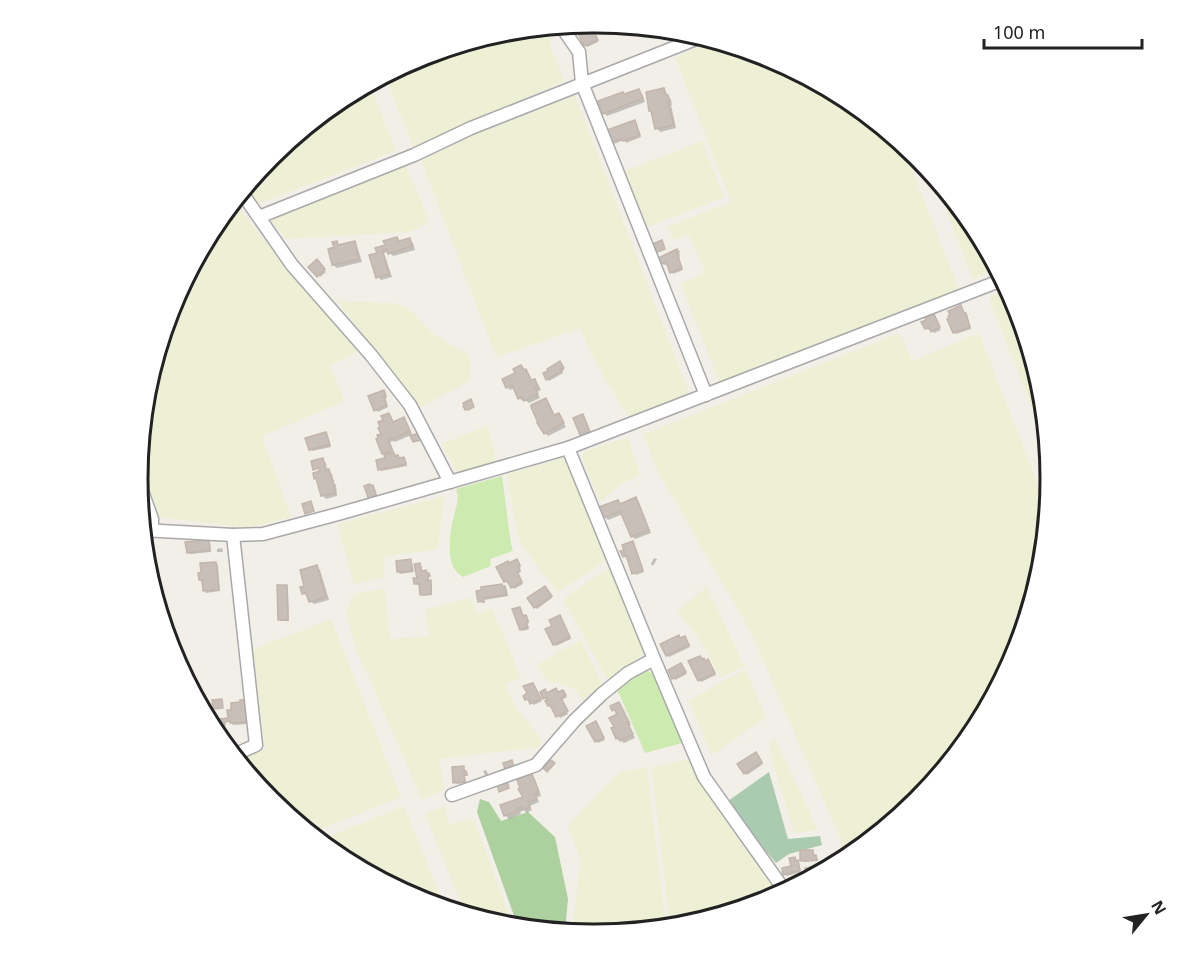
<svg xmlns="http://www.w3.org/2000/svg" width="1188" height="957" font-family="'Noto Sans',sans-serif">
  <rect width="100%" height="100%" fill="#f2efe9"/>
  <g fill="#eef0d5">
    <polygon points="548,27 552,38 550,44 564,81 413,147 385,76 420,57 505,31"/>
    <polygon points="715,41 769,57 848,100 902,144 959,289 719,382 680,283 705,273 689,234 673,240 667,227 731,202 675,57"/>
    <polygon points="369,84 396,151 258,204 246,187 272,156 341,99"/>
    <polygon points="575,95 689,393 629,418 607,383 587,344 580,328 501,356 496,354 492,347 421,160 471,136"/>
    <polygon points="702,141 724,197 647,227 624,171"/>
    <polygon points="405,164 429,221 424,225 408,232 286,239 271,222 270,217"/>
    <polygon points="933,176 973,225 997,270 973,279"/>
    <polygon points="234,202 266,243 358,352 330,366 344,401 262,436 291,517 249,528 156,517 139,472 147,389 173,304 215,225"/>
    <polygon points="1007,289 1015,304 1041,390 1047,447 989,297"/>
    <polygon points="337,301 395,303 411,310 432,333 448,344 468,353 470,357 471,380 419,408"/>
    <polygon points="900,333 912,361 979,333 1047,508 1041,568 1015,653 973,732 916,801 844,859 840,838 751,633 657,470 643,434"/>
    <polygon points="487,426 497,462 463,474 458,472 454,468 441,444"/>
    <polygon points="628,437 640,475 620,485 600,502 582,459 583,452"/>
    <polygon points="561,459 566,461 571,468 608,559 558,592 531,558 520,542 516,527 506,474"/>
    <polygon points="444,496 438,549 383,557 384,578 354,584 337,524"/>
    <polygon points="611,568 644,654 608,680 563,600 587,582"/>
    <polygon points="707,587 744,666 720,678 700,640 677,611"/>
    <polygon points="384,588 390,639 429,636 425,609 471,598 478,614 492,608 521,678 506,684 516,708 543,741 539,747 439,759 444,790 422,800 356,649 346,613 354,594"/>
    <polygon points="331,619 401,797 311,833 271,801 238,760 265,749 253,649"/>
    <polygon points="581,640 602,684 583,700 573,688 556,683 548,682 536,665"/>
    <polygon points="745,669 766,717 712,755 688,701"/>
    <polygon points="775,739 818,830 794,833 772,761 769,743"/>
    <polygon points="690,759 706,793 778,895 768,900 683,926 670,927 651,767"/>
    <polygon points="647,767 666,927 594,934 572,932 580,859 568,826 614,777 621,772"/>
    <polygon points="404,806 445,907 419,900 340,857 320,840"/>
    <polygon points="445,806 449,824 474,819 513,926 505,926 465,914 425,814"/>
  </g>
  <g fill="#cdebb0">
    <path d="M502,476L511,544L513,551L490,559L491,566L463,577C461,575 458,574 456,571C446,559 450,530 454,516C456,506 460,499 456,489Z"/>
    <polygon points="647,670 654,675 682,743 645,753 617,689 637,673"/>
  </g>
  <polygon fill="#add19e" points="480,799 489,802 501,821 528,812 555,837 568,899 565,932 518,927 477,812"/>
  <polygon fill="#aacbaf" points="769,772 788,839 820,836 822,845 789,854 776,863 748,830 728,801"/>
  <g fill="#0003">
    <polygon points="595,33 598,42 587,47 585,45 586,34"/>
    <polygon points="639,90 642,94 645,102 607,116 604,113 625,96"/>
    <polygon points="664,90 671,100 672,105 671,105 676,128 660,132 657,128 653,113 650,110"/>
    <polygon points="636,124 641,137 626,143 624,140 614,144 612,142 609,131"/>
    <polygon points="397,238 400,242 409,239 413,243 415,250 393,256 389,252 384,253 392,277 381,280 378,277 379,254 377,249 386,246"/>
    <polygon points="354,242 357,246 362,262 337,268 333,265 336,243 340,246"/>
    <polygon points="677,251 680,255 678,255 680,258 679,259 683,270 673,274 668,264 664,265 662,263"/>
    <polygon points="317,261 326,272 320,277 310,267"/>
    <polygon points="961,307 967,316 971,329 956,334 954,332"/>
    <polygon points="935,318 941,330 934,333 931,329 928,330 926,328"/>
    <polygon points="562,365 564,370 562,371 563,373 549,381 547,379"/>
    <polygon points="521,367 529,374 532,381 534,381 538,384 541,390 537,392 540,398 529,403 525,400 523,401 519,398 515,388 510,390 507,387"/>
    <polygon points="383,392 387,398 384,399 388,407 378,412 376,410"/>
    <polygon points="545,400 549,403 555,416 558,415 566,427 548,436 545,433"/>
    <polygon points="389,415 394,423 404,419 407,423 413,436 422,440 415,442 411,435 395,442 394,441 390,442 395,454 393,454 400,459 404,459 406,461 407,466 381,471 379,469 386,459 383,453 383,435"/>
    <polygon points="326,434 328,436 331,447 312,451 310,449"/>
    <polygon points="322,460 326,463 328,471 332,474 334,483 336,485 337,496 326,499 322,495 319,481 316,478 318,473 316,471 327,468 326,465 314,468"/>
    <polygon points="636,499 639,502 651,533 635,539 632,536 623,514 608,520 605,517 618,502 621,505"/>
    <polygon points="208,541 210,543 211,552 190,554 188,552"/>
    <polygon points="634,545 644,572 636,575 628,557 626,558 624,556"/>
    <polygon points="222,548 223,552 217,552 217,549"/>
    <polygon points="654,558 657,559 653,566 651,564"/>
    <polygon points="411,561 412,563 414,572 400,574 398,572"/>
    <polygon points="216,563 218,565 220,591 206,593 200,579"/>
    <polygon points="519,563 521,567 519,568 521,572 517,574 523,584 514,589 510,582 507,583 506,581 510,564"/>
    <polygon points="420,565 422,567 422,572 426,572 428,574 429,582 432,584 432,595 423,596 421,594 420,585 417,585 415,583 419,579"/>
    <polygon points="317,567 320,570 329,600 314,604 310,601 309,596 307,597 304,593"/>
    <polygon points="286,586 288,588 289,621 281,621 279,619"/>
    <polygon points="505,587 507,589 508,596 484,600 485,603 482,603 480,601 478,592"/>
    <polygon points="547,590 552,598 537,609 535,607"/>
    <polygon points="520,608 524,617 526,616 528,618 529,623 527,624 529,629 523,631 521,629"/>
    <polygon points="562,619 571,639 556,646 547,630"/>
    <polygon points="679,637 681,639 687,640 690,647 669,657 667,655"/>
    <polygon points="708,661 716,675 701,682 699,680 706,662"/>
    <polygon points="681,665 687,674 675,680 674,678"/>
    <polygon points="535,686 542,701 534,705 530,700 528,701 527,699"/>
    <polygon points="563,692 567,697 562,700 568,714 560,718 553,707 551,707 549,706 548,702 544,698 547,694 559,694"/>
    <polygon points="245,701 247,703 248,724 233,725 229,721"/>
    <polygon points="619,703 622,707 631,725 629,726 635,738 624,743 618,738 616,727 618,715 612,707"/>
    <polygon points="597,725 605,740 598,743 596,741"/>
    <polygon points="757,755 763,764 747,775 745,773"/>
    <polygon points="463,767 468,775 468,776 465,776 466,783 457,784 455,782"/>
    <polygon points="486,770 489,776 486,777 483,771"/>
    <polygon points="531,776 535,779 541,796 537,797 539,802 530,806 532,810 526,813 524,810 520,812 521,814 509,819 505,815 525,798"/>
    <polygon points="812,851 814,853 815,857 818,859 818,861 804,862 802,860"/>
    <polygon points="795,859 799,864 801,872 787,876 785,874 793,867"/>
  </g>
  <g fill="#c7bfb8" stroke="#c4b6ab" stroke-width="1.5">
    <polygon points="584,28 586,32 593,29 598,40 584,46 577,31"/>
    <polygon points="664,88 666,95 668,95 670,102 668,102 674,125 655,129 651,111 649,111 646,92"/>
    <polygon points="639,89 643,98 603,114 598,101 623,92 624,94"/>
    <polygon points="635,120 640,135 623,141 622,139 611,142 607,130"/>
    <polygon points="397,237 399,241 410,238 412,246 388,254 387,249 382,250 389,274 376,278 369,255 377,253 375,248 385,245 383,241"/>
    <polygon points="662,240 665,249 655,253 652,244"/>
    <polygon points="337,241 338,245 355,241 359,259 332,265 328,249 334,247 332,242"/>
    <polygon points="677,249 679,252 677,253 679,256 678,257 682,268 670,273 666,262 661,264 658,258"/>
    <polygon points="317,259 325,269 317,277 308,267"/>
    <polygon points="961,305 964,313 966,313 970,327 953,333 947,319 949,318 948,316 950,315 948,311"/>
    <polygon points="934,314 940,327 931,332 929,327 925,329 921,322 926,320 925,318"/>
    <polygon points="560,361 564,368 561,369 562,371 546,380 543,373 548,371 547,369"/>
    <polygon points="521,365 524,370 526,369 531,380 535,379 538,387 535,388 538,394 524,401 522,397 518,399 512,385 506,388 502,379 515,373 513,369"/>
    <polygon points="384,390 386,396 384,397 387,405 374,411 368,396"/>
    <polygon points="546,398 554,415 559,413 564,423 544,434 537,423 538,423 531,407 532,406 531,405"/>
    <polygon points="471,399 474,407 468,410 467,409 465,410 463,406 464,405 463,403"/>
    <polygon points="389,413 393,422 404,417 410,431 390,440 390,438 388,439 392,450 382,454 376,439 378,438 377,435 381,434 378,428 380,427 378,422 383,420 381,416"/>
    <polygon points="583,414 590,432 580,435 573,418"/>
    <polygon points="326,432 330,445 309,450 305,438"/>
    <polygon points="419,433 422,440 413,442 410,436"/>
    <polygon points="394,453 395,456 398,455 399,458 404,457 406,464 378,470 376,460 385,458 384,455"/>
    <polygon points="323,458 326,470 329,469 332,480 333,480 335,493 321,496 316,478 314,479 313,473 320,471 319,468 313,470 311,461"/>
    <polygon points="370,484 371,486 373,485 377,497 369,500 364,486"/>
    <polygon points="636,497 649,530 631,537 620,511 603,518 599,507 618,500 620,504"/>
    <polygon points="311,501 314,511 305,514 302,504"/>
    <polygon points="209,540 210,550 187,553 185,542"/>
    <polygon points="633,541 643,570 632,574 626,555 623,557 620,551 624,550 622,545"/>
    <polygon points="411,559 412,571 397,572 396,561"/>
    <polygon points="517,559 520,565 518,566 520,570 517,571 522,582 511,588 507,581 504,582 496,567 508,561 509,563"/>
    <polygon points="216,562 219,590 203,591 202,580 199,580 198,573 201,573 200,563"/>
    <polygon points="420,563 421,571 426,570 427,573 429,573 430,576 428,576 428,581 431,580 431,594 420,595 419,583 414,584 413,578 417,578 414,564"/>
    <polygon points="317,565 326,597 309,602 306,593 302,594 300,587 304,586 300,570"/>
    <polygon points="502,584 502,586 505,586 506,595 483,598 484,601 478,602 476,591 481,590 481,587"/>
    <polygon points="277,585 287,585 288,620 278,620"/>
    <polygon points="545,586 552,596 534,608 527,598"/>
    <polygon points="520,607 523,616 526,615 528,621 526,622 528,627 520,630 512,609"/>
    <polygon points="560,615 570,637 553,645 545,629 552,626 549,620"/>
    <polygon points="679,635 680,638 685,636 689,645 666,656 660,644"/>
    <polygon points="700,656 702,659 704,658 705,661 708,659 715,673 698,681 688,661"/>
    <polygon points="681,663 686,672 672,679 668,670"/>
    <polygon points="533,683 541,699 530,704 528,699 525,700 523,696 527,693 523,686"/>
    <polygon points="556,688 558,692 563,690 566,695 561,698 568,711 556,717 550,705 548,706 545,701 548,700 546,697 543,699 540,692 545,689 547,693"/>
    <polygon points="222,699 223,708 213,709 212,700"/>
    <polygon points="240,700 245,700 247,722 230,723 230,721 225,722 225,725 219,725 219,719 228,718 227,710 231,710 231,703 240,702"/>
    <polygon points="619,702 629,722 627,722 633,734 620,741 618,738 616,739 611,728 614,727 609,718 617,714 614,709 612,711 610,706"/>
    <polygon points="596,721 604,738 595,742 586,726"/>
    <polygon points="756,752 762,762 744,774 737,764"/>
    <polygon points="512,760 514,768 505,770 503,763"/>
    <polygon points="551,760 555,763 547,772 543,768"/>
    <polygon points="464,766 464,771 466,771 467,774 464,775 465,782 453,783 452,767"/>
    <polygon points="532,774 539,792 535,794 537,799 528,802 530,807 522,810 521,807 517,808 518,811 504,816 500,805 523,797 518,789 520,788 517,780"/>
    <polygon points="507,781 509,788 499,792 497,785"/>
    <polygon points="800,850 813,850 813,855 816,855 817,860 800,861"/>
    <polygon points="795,857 796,861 798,860 800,870 783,875 782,868 791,866 789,858"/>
    <polygon points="822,865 823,870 802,882 801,875 806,875 805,868"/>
  </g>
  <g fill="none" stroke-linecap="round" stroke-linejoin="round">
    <defs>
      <g id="minor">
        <polyline points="561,26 579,52 582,83 706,395"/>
        <polyline points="242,193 292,265 371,355 410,405 450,482"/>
        <polyline points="259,217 414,155 471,128 701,37"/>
        <polyline points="568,448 654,659 704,777 785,891"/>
        <polyline points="138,480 152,519 152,531"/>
        <polyline points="143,530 233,535 263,534 338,514 568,448 1002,280"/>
        <polyline points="233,535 256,745 234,755"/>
        <polyline points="452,795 536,765 575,720 602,694 628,673 654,659"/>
      </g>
    </defs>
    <use href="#minor" stroke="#a9a9a9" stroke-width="15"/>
    <use href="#minor" stroke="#fff" stroke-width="12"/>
  </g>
  <path d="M0 0H1188V957H0ZM593 33H595A445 445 0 0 1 1040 478V479A445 445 0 0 1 595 924H593A445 445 0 0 1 148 479V478A445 445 0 0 1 593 33Z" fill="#fff" fill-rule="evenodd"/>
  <path fill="none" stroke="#222" stroke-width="3" d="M593 33H595A445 445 0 0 1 1040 478V479A445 445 0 0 1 595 924H593A445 445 0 0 1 148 479V478A445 445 0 0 1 593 33Z"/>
  <g transform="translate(1146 915) rotate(60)" stroke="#ffffff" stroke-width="4.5" paint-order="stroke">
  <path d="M0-4.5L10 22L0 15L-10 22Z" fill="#222222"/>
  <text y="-9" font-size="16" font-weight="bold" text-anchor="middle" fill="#222222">N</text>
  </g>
  <path d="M984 39v9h158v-9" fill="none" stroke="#222222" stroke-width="3"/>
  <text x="993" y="39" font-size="18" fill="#222222" stroke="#ffffff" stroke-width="4.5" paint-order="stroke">100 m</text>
</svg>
